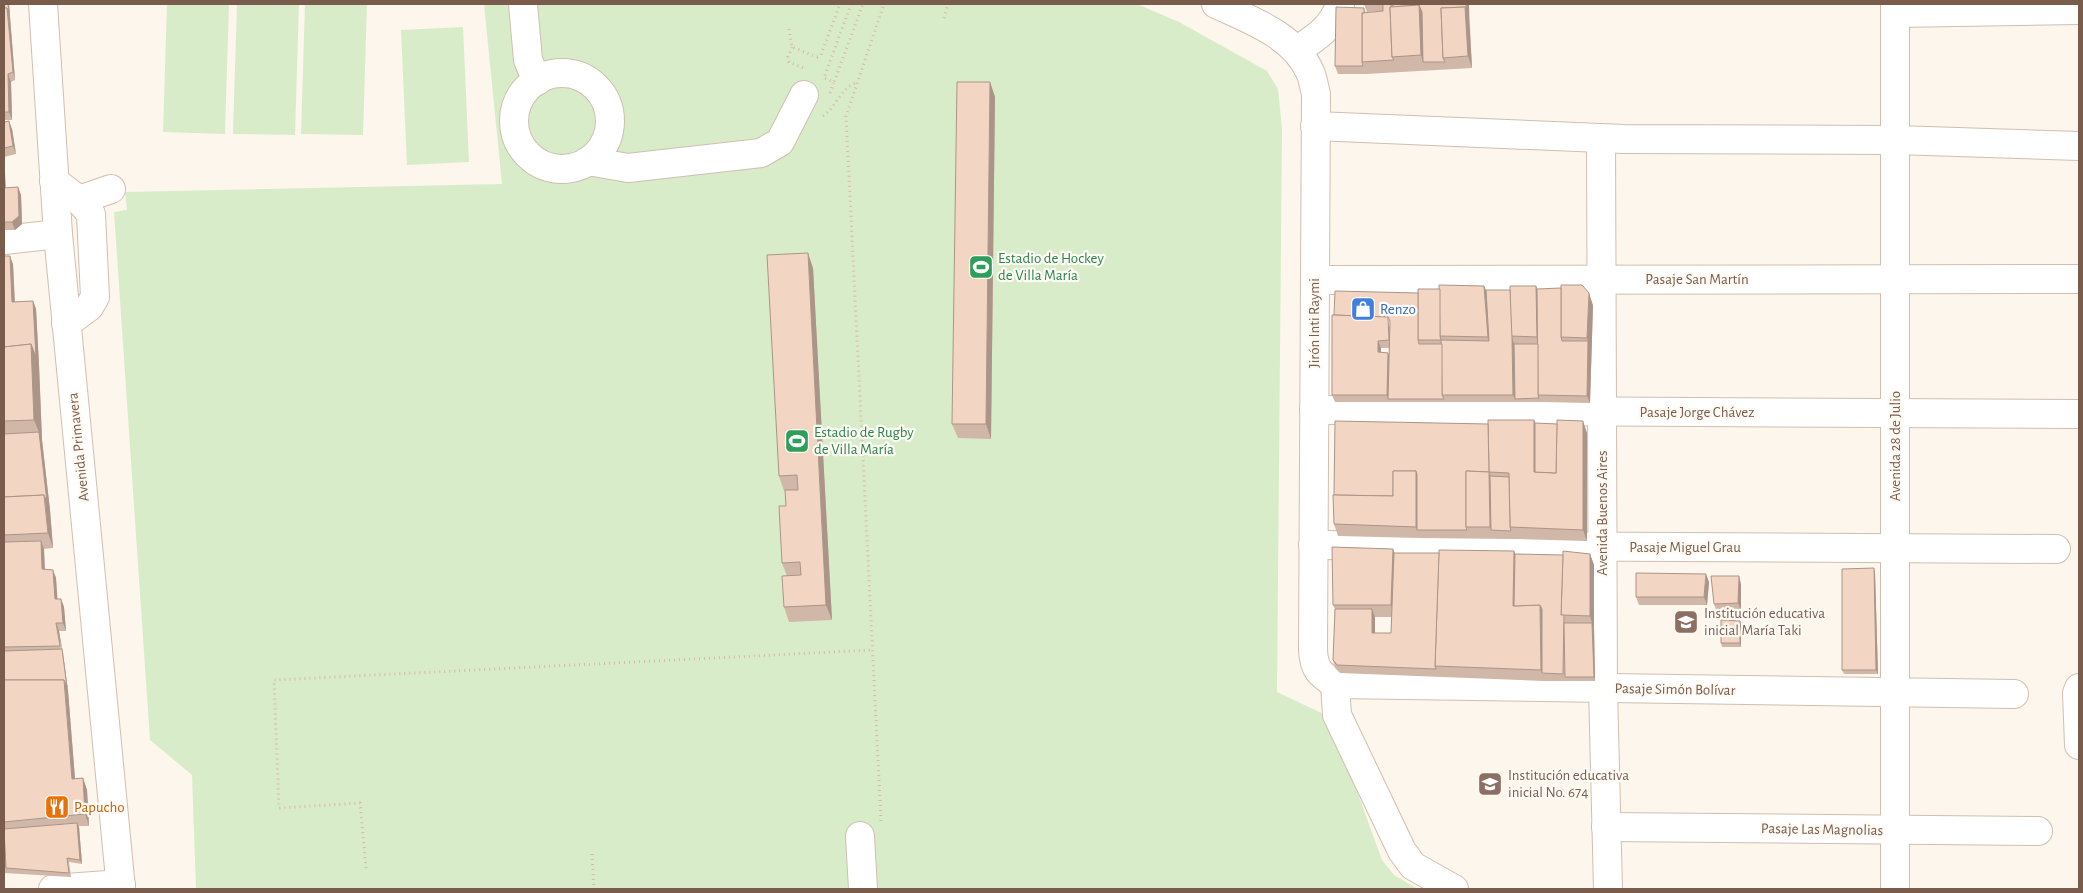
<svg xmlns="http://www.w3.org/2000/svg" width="2083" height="893" font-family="'Alegreya Sans',sans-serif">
  <rect width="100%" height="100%" fill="#fdf6ec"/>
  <g fill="#d8ecc9">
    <polygon points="167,4 229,4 225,134 163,132"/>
    <polygon points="237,4 299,4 295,135 233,134"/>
    <polygon points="305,4 367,4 363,135 301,134"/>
    <polygon points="484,4 1137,4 1179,22 1267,71 1278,89 1282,129 1277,692 1330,717 1382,860 1394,875 1418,889 196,889 192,775 150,740 114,212 127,210 125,192 502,184"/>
    <polygon points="463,27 469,162 407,165 401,30"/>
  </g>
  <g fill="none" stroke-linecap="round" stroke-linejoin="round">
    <defs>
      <g id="minor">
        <polyline points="43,4 58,234 121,889"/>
        <polyline points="523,4 528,60 537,81"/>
        <path d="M1216,4C1250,20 1294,35 1310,72C1313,78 1314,87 1316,94L1313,650C1314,670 1320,674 1335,684"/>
        <polyline points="1895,4 1895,889"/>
        <polyline points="1895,13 2079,10"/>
        <path d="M1297,50C1316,38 1333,27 1340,4"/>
        <circle cx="562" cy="121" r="48"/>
        <polyline points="1315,126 1624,139 1896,140 2079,146"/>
        <polyline points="1601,138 1603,688 1608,889"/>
        <polyline points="588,161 628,168 761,153 780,142 804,95"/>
        <polyline points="54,181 79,200 91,214 95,297 89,307 66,324"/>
        <polyline points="79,200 111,189"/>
        <polyline points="4,240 58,234"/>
        <polyline points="1315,280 2079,279"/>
        <polyline points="1314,410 2079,414"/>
        <polyline points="1313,545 2056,549"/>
        <polyline points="1335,684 2014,694"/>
        <polyline points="1335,684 1337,715 1402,851 1413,866 1454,889"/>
        <polyline points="2079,688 2077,693 2079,745"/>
        <polyline points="1606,827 2038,831"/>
        <polyline points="860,836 863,889"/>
        <polyline points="53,889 121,884"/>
      </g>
    </defs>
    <use href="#minor" stroke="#d1beb0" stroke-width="30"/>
    <g stroke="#d9b8a5" stroke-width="3" stroke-dasharray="1 4" stroke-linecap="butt">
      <polyline points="851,4 824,78 834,82 863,4"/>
      <polyline points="944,18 948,4"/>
      <polyline points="789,29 792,47 817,57 821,55 840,4"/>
      <polyline points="792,47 788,57 789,62 806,69"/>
      <polyline points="830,93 834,82"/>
      <path d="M823,116C837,107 840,88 856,83"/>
      <polyline points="881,821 846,116 884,4"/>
      <polyline points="592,854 594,889"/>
      <polyline points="366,868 360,803 279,808 274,680 872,650"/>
    </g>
    <use href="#minor" stroke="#fff" stroke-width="28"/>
  </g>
  <g fill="#d1b7a8" fill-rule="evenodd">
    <polygon points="4,4 9,4 15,80 11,82 12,120 4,120"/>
    <polygon points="1364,4 1469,4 1472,68 1366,74 1338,74 1335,66 1364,8 1366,13 1383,11 1367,12"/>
    <polygon points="990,82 995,97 991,439 958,438 952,424"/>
    <polygon points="4,122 12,129 16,154 4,157 6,188 18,187 21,195 22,224 15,230 4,230"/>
    <polygon points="4,256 13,264 15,302 33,301 36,309 39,365 42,440 50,510 53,548 44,549 45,569 53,570 56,578 57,599 61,599 64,607 66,631 59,631 68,691 75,779 83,778 87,790 89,826 79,826 82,864 69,862 71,877 4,873"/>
    <polygon points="813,268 832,620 789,622 784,607 787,576 782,563 786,506 785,491 784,491 779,476"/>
    <path d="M1484,286L1486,290H1510L1536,286L1537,289L1593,305L1590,403L1541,402H1335L1332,395L1418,293L1440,289ZM1381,348H1389V355L1388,353L1381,352Z"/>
    <polygon points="1534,420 1535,423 1587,433 1587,541 1514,539 1420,538 1338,536 1334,524 1334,495 1488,424"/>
    <path d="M1393,549L1394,553L1563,555L1590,554L1594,565V627L1595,681H1545L1340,673L1335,668L1333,660L1335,609L1333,605ZM1375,617H1392L1391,633H1375Z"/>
    <polygon points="1875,572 1878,674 1844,674 1842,670"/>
    <polygon points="1709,582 1707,605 1639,605 1636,597"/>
    <polygon points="1741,584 1741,611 1717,612 1714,604"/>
    <polygon points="1740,621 1741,625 1741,647 1722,647 1721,643"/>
  </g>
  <g fill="#aa9588">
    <polygon points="8,4 9,4 15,80 13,72 7,8"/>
    <polygon points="1466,4 1469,4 1469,19 1466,11"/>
    <polygon points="1419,5 1425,20 1423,62 1421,55"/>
    <polygon points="1465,7 1469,19 1472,68 1468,56"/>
    <polygon points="8,74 11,82 12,120 9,112"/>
    <polygon points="990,82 995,97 991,439 986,424"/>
    <polygon points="9,121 12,129 16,154 13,146"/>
    <polygon points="4,155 4,157 6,196 4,188"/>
    <polygon points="18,187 21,195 22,224 15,230 12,222"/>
    <polygon points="808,253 813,268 832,620 826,605"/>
    <polygon points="10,256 13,264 15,310 12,302"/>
    <polygon points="1484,286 1489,298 1492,349 1488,337"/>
    <polygon points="1536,286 1540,297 1540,344 1537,337"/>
    <polygon points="1589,293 1593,305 1590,403 1587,396 1588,341 1587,338"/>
    <polygon points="33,301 36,309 39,365 42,440 50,510 53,548 48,533 39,432 34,420 31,344"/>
    <polygon points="1512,338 1515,346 1515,399 1513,395"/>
    <polygon points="1378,341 1381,348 1381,360 1378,352"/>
    <polygon points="1388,353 1391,361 1388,399 1387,395"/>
    <polygon points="1534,420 1538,431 1538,476 1534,472"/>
    <polygon points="1583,421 1587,433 1587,541 1583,530"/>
    <polygon points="1416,471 1420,483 1417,530 1416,527"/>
    <polygon points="1489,472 1493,484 1491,530 1490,527"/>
    <polygon points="41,541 44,549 45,577 42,569"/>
    <polygon points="1393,549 1397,561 1395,617 1391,605"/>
    <polygon points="1514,551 1518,562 1517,610 1513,606"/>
    <polygon points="1590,554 1594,565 1594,627 1595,681 1594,677 1592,623 1590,616"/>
    <polygon points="1874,568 1875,572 1878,674 1876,670"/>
    <polygon points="53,570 56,578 58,607 55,599"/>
    <polygon points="1706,574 1709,582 1707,605 1704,597"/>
    <polygon points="1739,576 1741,584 1741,611 1738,603"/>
    <polygon points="61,599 64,607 66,631 63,623"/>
    <polygon points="1540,605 1545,617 1542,673 1541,670"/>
    <polygon points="1372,609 1375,617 1375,641 1372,633"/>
    <polygon points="1740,621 1741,625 1741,647 1740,643"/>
    <polygon points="56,623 59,631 63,653 68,691 76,791 72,779 62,649"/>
    <polygon points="83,778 87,790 89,826 85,814"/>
    <polygon points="77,823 79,827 82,864 80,860"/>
    <polygon points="4,829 6,833 6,868 5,865"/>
  </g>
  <g fill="#f3d5c3" stroke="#aa9588">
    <polygon points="4,4 8,4 9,12 7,8 4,8"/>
    <polygon points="1383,4 1391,4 1391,7 1390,7 1392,57 1394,60 1362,62 1362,13 1383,11"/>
    <polygon points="1393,4 1466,4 1466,11 1465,7 1441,8 1443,58 1445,62 1423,62 1422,12 1419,5 1393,7"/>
    <polygon points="1419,5 1421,55 1392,57 1390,7"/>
    <polygon points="1336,7 1364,8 1364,13 1362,13 1362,62 1363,66 1335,66"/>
    <polygon points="1465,7 1468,56 1443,58 1441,8"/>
    <polygon points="4,8 7,8 13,72 8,74 9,112 4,112"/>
    <polygon points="957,82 990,82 986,424 952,424"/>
    <polygon points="9,121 13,146 4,148 4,122"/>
    <polygon points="18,187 19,216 12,222 4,222 4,188"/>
    <polygon points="808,253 826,605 784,607 782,576 801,575 800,562 782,563 779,506 786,506 785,490 798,490 797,475 779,476 767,255"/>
    <polygon points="4,256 10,256 12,302 33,301 36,357 31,344 4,347"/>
    <polygon points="1439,285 1484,286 1488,337 1440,336"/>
    <polygon points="1561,285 1582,285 1589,293 1587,338 1561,337"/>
    <polygon points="1510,286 1536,286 1537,337 1511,336"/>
    <polygon points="1561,288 1561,337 1562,341 1588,341 1587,396 1538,395 1537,289"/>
    <polygon points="1418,289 1440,289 1440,336 1441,340 1418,340"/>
    <polygon points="1486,290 1510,290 1512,338 1513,395 1442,395 1441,340 1489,341"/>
    <polygon points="1335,291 1418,293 1418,340 1419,344 1442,344 1442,395 1444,399 1388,399 1390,321 1388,317 1334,315"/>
    <polygon points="1332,315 1388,317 1389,340 1378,341 1378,352 1388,353 1387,395 1332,395"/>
    <polygon points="31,344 34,420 4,421 4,347"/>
    <polygon points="1514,344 1538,344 1538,395 1539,398 1515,399"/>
    <polygon points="1488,420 1534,420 1534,472 1556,473 1557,420 1583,421 1583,530 1510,527 1509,473 1489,472"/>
    <polygon points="1335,421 1488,424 1489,472 1466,471 1466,527 1467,530 1417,530 1417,475 1416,471 1393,471 1393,496 1334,495"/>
    <polygon points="1535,423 1557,424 1556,473 1535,472"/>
    <polygon points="39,432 47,502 44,495 4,497 4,434"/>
    <polygon points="1393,471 1416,471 1416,527 1334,524 1333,495 1393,496"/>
    <polygon points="1466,471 1489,472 1490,527 1466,527"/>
    <polygon points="1490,476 1509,477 1510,527 1511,531 1491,530"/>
    <polygon points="44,495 48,533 4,535 4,497"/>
    <polygon points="41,541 42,569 53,570 55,599 61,599 63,623 56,623 60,646 4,647 4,542"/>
    <polygon points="1332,547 1393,549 1391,605 1333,605"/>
    <polygon points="1439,550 1514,551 1513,606 1540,605 1541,670 1435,666"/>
    <polygon points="1563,551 1590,554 1590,616 1561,615"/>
    <polygon points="1394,553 1439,553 1435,666 1436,669 1337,665 1333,660 1335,609 1372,609 1372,633 1391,633"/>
    <polygon points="1515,554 1563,555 1561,615 1564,615 1563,674 1542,673 1542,609 1540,605 1514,606"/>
    <polygon points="1874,568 1876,670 1842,670 1842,569"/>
    <polygon points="1636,573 1706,574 1704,597 1636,597"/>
    <polygon points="1711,576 1739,576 1738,603 1714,604"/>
    <polygon points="1721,620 1740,621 1740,643 1721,643"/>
    <polygon points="1564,623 1592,623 1594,677 1565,677"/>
    <polygon points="62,649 67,687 64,680 4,680 4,651"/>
    <polygon points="4,680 64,680 72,779 83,778 85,814 4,822"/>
    <polygon points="77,823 80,860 67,858 69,873 6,868 4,829"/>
  </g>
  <defs>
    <symbol id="stadium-square" viewBox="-11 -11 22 22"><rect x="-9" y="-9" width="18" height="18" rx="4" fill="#2e9e5b" stroke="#fffaf3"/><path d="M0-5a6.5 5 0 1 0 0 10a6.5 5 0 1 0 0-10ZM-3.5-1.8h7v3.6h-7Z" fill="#fff"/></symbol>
    <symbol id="shop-square" viewBox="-11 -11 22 22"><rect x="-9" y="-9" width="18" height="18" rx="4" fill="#3f7fe0" stroke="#fffaf3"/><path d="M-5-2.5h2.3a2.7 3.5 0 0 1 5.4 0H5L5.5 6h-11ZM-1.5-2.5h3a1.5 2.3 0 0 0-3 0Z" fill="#fff"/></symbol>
    <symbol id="school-square" viewBox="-11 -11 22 22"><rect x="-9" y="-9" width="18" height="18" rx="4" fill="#8d6e63" stroke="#fffaf3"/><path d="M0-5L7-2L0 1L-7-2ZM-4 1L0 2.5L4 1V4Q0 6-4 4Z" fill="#fff"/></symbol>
    <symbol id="restaurant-square" viewBox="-11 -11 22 22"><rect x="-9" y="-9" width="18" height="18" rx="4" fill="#e8710a" stroke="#fffaf3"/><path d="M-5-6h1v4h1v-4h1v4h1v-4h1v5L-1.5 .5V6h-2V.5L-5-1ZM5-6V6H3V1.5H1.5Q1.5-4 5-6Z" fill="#fff"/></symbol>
  </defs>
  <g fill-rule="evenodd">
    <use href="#stadium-square" x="967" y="253" width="28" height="28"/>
    <use href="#shop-square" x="1349" y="295" width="28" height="28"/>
    <use href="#stadium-square" x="783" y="427" width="28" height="28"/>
    <use href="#school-square" x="1672" y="608" width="28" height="28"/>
    <use href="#school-square" x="1476" y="770" width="28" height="28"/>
    <use href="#restaurant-square" x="43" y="793" width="28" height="28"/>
  </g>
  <g text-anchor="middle" stroke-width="4.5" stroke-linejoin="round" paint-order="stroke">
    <g font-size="15" fill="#27864d" stroke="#fffaf3" text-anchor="start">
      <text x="998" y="263">Estadio de Hockey<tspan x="998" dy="17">de Villa María</tspan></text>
      <text x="814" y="437">Estadio de Rugby<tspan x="814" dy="17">de Villa María</tspan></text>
    </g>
    <g font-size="15" fill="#7a5c4d" stroke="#fffaf3">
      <text x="1697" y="284">Pasaje San Martín</text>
      <text transform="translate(1314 323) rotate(-90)" y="5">Jirón Inti Raymi</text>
      <text x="1697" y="417">Pasaje Jorge Chávez</text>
      <text transform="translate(1895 446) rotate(-90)" y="5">Avenida 28 de Julio</text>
      <text transform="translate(78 447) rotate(-96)" y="5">Avenida Primavera</text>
      <text transform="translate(1602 513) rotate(-90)" y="5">Avenida Buenos Aires</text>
      <text x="1685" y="552">Pasaje Miguel Grau</text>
      <text transform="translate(1675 689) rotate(1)" y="5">Pasaje Simón Bolívar</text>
      <text transform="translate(1822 829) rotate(1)" y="5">Pasaje Las Magnolias</text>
    </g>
    <g font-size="15" fill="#366cbe" stroke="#fffaf3" text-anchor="start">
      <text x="1380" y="314">Renzo</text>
    </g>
    <g font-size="15" fill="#785e54" stroke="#fffaf3" text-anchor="start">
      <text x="1704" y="618">Institución educativa<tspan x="1704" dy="17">inicial María Taki</tspan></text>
      <text x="1508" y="780">Institución educativa<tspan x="1508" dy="17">inicial No. 674</tspan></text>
    </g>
    <g font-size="15" fill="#c56008" stroke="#fffaf3" text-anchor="start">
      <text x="74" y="812">Papucho</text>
    </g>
  </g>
  <rect width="2083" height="893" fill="none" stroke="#7a5c4d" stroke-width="10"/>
</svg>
